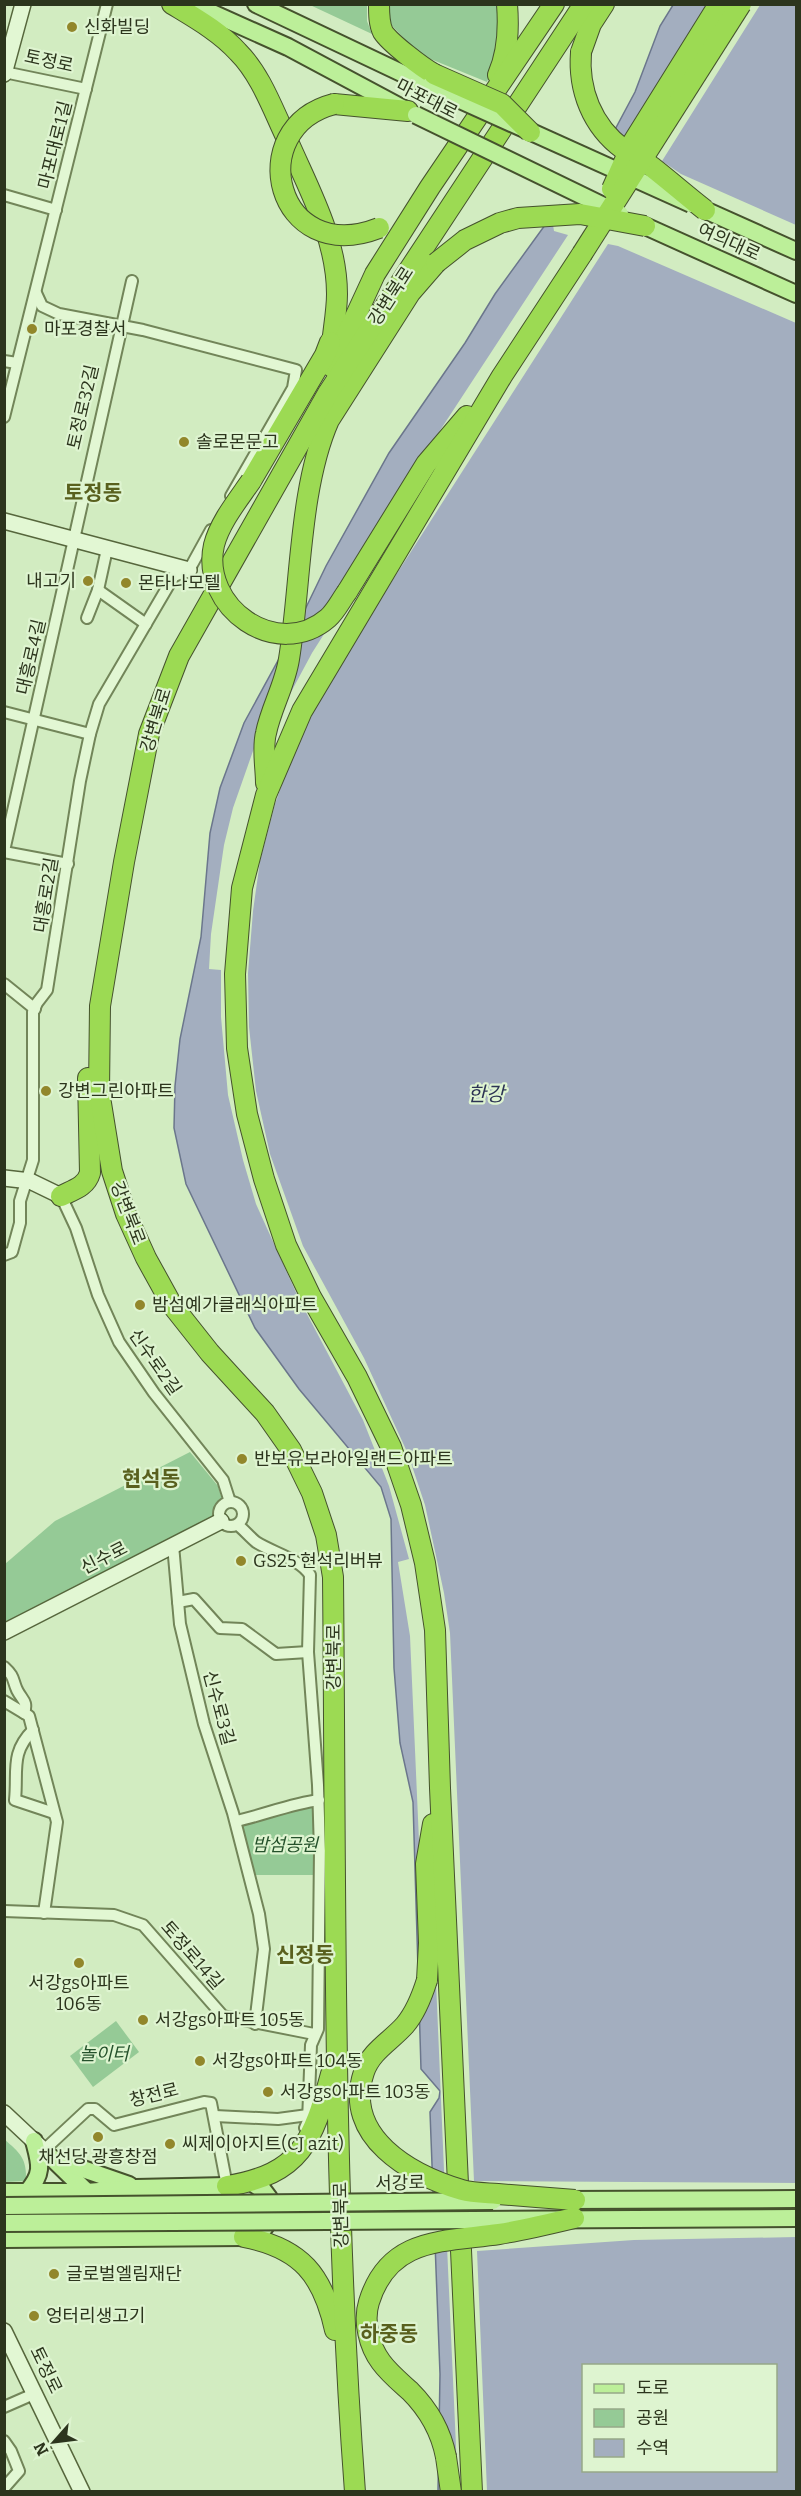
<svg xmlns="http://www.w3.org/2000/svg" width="801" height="2496" font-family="Bitter,'Noto Sans KR',serif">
  <rect width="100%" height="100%" fill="#d2ecc1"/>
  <g fill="#95ca96">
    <polygon points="310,5 367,5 367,21 372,34"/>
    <polygon points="384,5 499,5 495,64 487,82 428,58 409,44 385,18"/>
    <polygon points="190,1452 218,1486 226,1513 5,1625 5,1564 55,1521"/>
    <polygon points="315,1804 315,1875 255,1875 241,1825"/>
    <polygon points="116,2021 139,2052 93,2087 70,2056"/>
    <path d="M4,2139C20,2153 27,2158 26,2181L5,2182Z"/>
  </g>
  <path fill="#a3aebf" stroke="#6b768c" stroke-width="1.5" fill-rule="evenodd" d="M673,5H796V2491H438L440,2374L430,2112L439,2098L440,2091L421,2069L413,1802L400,1743L394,1668L391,1519L381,1487L299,1389L255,1328L186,1184L174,1128L175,1086L180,1039L201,937L210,833L220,788L244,723L299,622L326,566L389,453L465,343L495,294L561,203L596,165L635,92L660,26ZM584,2366H776V2470H584Z"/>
  <polygon fill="#d2ecc1" points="730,5 760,5 662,161 681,174 796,225 796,323 618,246 608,244 330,678 293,753 275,804 260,861 253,911 248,973 249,1027 256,1091 270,1154 303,1246 364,1358 408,1454 425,1505 444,1593 450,1633 474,2181 796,2183 796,2237 634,2240 477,2251 487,2491 458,2491 447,2246 433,2239 430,2193 445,2194 431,1863 420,1864 410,1636 398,1562 409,1559 389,1486 363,1420 299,1299 256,1204 243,1160 228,1095 221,1017 221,970 209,969 211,934 224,845 233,808 260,731 283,707 312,653 430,467 420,461 568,235 554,231 551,213 594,163 605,141 622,149"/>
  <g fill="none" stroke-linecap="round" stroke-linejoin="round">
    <defs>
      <g id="street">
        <polyline points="4,72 86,89"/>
        <polyline points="4,195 56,210"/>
        <polyline points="36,293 42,306 59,314 143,330 296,370 293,388 231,496"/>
        <polyline points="4,361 17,363"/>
        <polyline points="4,417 107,4"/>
        <polyline points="98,590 146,624"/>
        <polyline points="87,618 98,590 107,549"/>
        <polyline points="4,712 90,734"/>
        <polyline points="4,851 132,281"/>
        <polyline points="4,852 68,864"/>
        <polyline points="4,984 35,1009"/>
        <polyline points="61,1196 76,1228 98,1295 119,1342 154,1393 223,1480 230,1502"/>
        <polyline points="4,1255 12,1252 20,1223 20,1201 33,1160 33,1012 37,1003 47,990 80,781 90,734 99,704 174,576 189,570 211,530"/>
        <circle cx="231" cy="1514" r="12"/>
        <path d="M238,1525C244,1530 250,1537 256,1542C273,1553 300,1559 310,1575L308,1652L318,1785L320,1851L318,2029L311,2045L308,2121L305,2128"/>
        <polyline points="173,1545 180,1624 204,1724 233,1813 259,1914 264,1949 255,2024"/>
        <polyline points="178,1602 194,1599 220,1628 242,1629 276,1654 308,1652"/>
        <path d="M4,1667C15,1677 12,1679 17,1690C22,1700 28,1701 24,1713"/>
        <polyline points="4,1701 29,1716 57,1822 44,1913"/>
        <path d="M33,1730C10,1753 18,1771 15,1800L54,1813"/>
        <path d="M236,1821C264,1815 290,1804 319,1800"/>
        <polyline points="4,1911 114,1915 143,1925 223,2016 314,2034"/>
        <polyline points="215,2116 278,2119 308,2115"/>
        <polyline points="44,2150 88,2109 95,2109 114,2125 204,2102 211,2103 227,2186"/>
        <polyline points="4,2407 36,2393"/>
        <polyline points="4,2441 11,2451 19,2471 4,2488"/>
      </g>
      <g id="secondary">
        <polyline points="4,74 23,4"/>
        <polyline points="4,521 189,570"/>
        <polyline points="4,1178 30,1181 61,1196"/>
        <polyline points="4,1632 221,1521"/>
        <polyline points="4,2113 52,2158"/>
        <polyline points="4,2331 82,2492"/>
      </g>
      <g id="primary">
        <polyline points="192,4 288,47 404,109"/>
        <polyline points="256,4 429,86"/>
        <polyline points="705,210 796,251"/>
        <polyline points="645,226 796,294"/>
        <polyline points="52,2158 87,2192 135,2225"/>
        <polyline points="57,2160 129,2185"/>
        <polyline points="4,2192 87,2192 136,2188 227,2186"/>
        <path d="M27,2192C44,2173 40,2164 34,2141"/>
        <polyline points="4,2239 244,2237 261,2232 269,2221 269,2198 263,2190 251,2182"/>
      </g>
      <g id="highway">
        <path d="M172,4C195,18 220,32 238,52C261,75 273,110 287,139C308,188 337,238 337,294C337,316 331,339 331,361"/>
        <path d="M379,4C379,14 379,24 383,32C390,43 423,68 434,74"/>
        <polyline points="581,52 591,24 604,4"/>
        <path d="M498,75C508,52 509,29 507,4"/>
        <polyline points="334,104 408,111"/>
        <polyline points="332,367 375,274 430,187 554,4"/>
        <polyline points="251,481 325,355 330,342"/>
        <polyline points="347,592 426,464 467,416"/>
        <path d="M266,783C266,768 262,748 266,733C271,708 285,685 289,659C301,585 299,488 329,420L410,293L436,263"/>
        <path d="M61,1196C73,1190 86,1187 90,1173L88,1078"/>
        <polyline points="427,1980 429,1943 426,1864 433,1824"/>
        <path d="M227,2186C301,2174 313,2141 331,2074"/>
        <path d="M244,2237C301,2248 323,2275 335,2330"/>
        <polyline points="446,2457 451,2492"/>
        <path d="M355,2492C332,2187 336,1882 333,1577L326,1535L312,1493L291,1450L265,1413L210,1353L172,1305L146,1258L126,1214L112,1171L99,1091L100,1006L124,862L149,734L179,656L328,393L584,4"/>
        <polyline points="472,2492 440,1788 435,1630 425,1563 411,1505 391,1447 357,1377 311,1297 286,1245 264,1179 247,1114 237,1048 235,974 242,888 266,795 302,711 502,376 582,254"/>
      </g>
    </defs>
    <use href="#street" stroke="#728559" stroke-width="14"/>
    <use href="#secondary" stroke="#56663c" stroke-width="18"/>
    <use href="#primary" stroke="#45522d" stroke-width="20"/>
    <use href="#highway" stroke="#45522d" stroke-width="22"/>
    <use href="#street" stroke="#e2f7d3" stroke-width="10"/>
    <use href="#secondary" stroke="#e2f7d3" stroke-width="15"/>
    <use href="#primary" stroke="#bcef99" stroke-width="16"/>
    <use href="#highway" stroke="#9cda53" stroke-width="20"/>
    <defs>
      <g id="primary-bridge">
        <polyline points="429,86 691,204"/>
        <polyline points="416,115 620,214"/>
        <polyline points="563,2200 796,2199"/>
        <polyline points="4,2206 493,2201"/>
        <polyline points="4,2223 796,2218"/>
      </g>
      <g id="highway-bridge">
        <path d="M581,52C578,90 592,126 623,149C627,153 643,160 652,167C670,181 687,196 705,210"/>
        <polyline points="434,74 502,104 530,132"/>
        <path d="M334,104C242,128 276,268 379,228"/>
        <polyline points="612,189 633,142 719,4"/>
        <polyline points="582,254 741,4"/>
        <polyline points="436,263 465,240 500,223 518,218 580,214 645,226"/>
        <path d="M251,481C238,500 220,522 214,545C200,607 277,662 328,618C336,611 341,600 347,592"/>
        <path d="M427,1980C422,1996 416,2012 405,2025C391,2041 371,2051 364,2072C342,2137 411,2175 462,2190C473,2193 486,2193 498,2194C524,2196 549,2198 575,2200"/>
        <path d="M446,2457C441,2431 429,2410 410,2391C400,2382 389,2373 381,2362C369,2346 363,2321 369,2302C389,2237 443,2242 499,2234C524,2230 549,2224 574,2218"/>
      </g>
    </defs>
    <use href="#primary-bridge" stroke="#45522d" stroke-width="20" stroke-linecap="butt"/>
    <use href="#highway-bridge" stroke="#45522d" stroke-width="22" stroke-linecap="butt"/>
    <use href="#primary-bridge" stroke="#bcef99" stroke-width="16"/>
    <use href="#highway-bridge" stroke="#9cda53" stroke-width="20"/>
  </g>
  <g fill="#92872b" stroke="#def4d0" stroke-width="2">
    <circle cx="72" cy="27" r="6"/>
    <circle cx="32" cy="329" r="6"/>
    <circle cx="184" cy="442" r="6"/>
    <circle cx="88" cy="581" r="6"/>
    <circle cx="126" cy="583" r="6"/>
    <circle cx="46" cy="1091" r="6"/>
    <circle cx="140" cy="1305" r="6"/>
    <circle cx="242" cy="1459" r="6"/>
    <circle cx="241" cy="1561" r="6"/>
    <circle cx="79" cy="1963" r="6"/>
    <circle cx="143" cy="2020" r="6"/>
    <circle cx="200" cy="2061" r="6"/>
    <circle cx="268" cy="2092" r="6"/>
    <circle cx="98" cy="2137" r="6"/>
    <circle cx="170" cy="2144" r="6"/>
    <circle cx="54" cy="2274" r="6"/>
    <circle cx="34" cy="2316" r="6"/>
  </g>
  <g text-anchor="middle" stroke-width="4.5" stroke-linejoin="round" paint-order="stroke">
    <g font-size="18" fill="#2c351d" stroke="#def4d0" text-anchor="start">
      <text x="84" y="33">신화빌딩</text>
      <text x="44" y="335">마포경찰서</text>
      <text x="196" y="448">솔로몬문고</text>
      <text x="76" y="587" text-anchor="end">내고기</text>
      <text x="138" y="589">몬타나모텔</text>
      <text x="58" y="1097">강변그린아파트</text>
      <text x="152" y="1311">밤섬예가클래식아파트</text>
      <text x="254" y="1465">반보유보라아일랜드아파트</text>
      <text x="253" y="1567">GS25 현석리버뷰</text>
      <text x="79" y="1989" text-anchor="middle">서강gs아파트<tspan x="79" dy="21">106동</tspan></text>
      <text x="155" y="2026">서강gs아파트 105동</text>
      <text x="212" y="2067">서강gs아파트 104동</text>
      <text x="280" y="2098">서강gs아파트 103동</text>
      <text x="182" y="2150">씨제이아지트(CJ azit)</text>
      <text x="98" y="2163" text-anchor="middle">채선당 광흥창점</text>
      <text x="66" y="2280">글로벌엘림재단</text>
      <text x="46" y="2322">엉터리생고기</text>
    </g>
    <g font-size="18" fill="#2c351d" stroke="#def4d0">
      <text transform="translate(49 61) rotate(12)" y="6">토정로</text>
      <text transform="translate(427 99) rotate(27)" y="6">마포대로</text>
      <text transform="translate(55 145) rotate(-76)" y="6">마포대로1길</text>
      <text transform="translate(729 242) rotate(24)" y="6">여의대로</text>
      <text transform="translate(391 296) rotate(-57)" y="6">강변북로</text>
      <text transform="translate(83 407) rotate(-77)" y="6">토정로32길</text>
      <text transform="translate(31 657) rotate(-77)" y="6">대흥로4길</text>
      <text transform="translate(156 720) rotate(-73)" y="6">강변북로</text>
      <text transform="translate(46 895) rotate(-81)" y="6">대흥로2길</text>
      <text transform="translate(128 1213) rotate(69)" y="6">강변북로</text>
      <text transform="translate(155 1362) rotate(55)" y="6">신수로2길</text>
      <text transform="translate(104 1558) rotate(-27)" y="6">신수로</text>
      <text transform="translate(334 1657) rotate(-90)" y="6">강변북로</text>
      <text transform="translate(219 1708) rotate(75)" y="6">신수로3길</text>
      <text transform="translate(192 1955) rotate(49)" y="6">토정로14길</text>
      <text transform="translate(154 2095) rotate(-14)" y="6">창전로</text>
      <text transform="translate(400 2183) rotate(-1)" y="6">서강로</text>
      <text transform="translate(341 2215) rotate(-91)" y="6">강변북로</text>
      <text transform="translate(46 2370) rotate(64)" y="6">토정로</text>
    </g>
    <g font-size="18" font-style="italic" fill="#24512b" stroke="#def4d0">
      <text x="285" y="1851">밤섬공원</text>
      <text x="104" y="2060">놀이터</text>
    </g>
    <g font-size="20" font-style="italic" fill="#2c3354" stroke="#def4d0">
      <text x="486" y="1101">한강</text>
    </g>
    <g font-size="21" font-weight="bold" fill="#59601e" stroke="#def4d0">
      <text x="93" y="500">토정동</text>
      <text x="151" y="1486">현석동</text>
      <text x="305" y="1962">신정동</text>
      <text x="389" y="2341">하중동</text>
    </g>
  </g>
  <rect width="801" height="2496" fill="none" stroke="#2c351d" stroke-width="12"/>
  <rect x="582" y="2364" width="195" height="108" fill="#def4d0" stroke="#97a888" stroke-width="1.5"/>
  <rect x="594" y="2384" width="30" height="9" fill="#bcef99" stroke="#97a888" stroke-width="1.5"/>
  <text x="636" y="2394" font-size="18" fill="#2c351d">도로</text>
  <rect x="594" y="2409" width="30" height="18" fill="#95ca96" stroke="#97a888" stroke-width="1.5"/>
  <text x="636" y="2424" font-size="18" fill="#2c351d">공원</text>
  <rect x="594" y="2439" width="30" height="18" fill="#a3aebf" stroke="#97a888" stroke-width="1.5"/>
  <text x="636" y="2454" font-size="18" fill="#2c351d">수역</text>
  <g transform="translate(54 2442) rotate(242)" stroke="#def4d0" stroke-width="4.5" paint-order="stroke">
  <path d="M0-4.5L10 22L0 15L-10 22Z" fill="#2c351d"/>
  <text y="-9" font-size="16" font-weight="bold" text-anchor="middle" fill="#2c351d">N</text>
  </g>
</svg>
